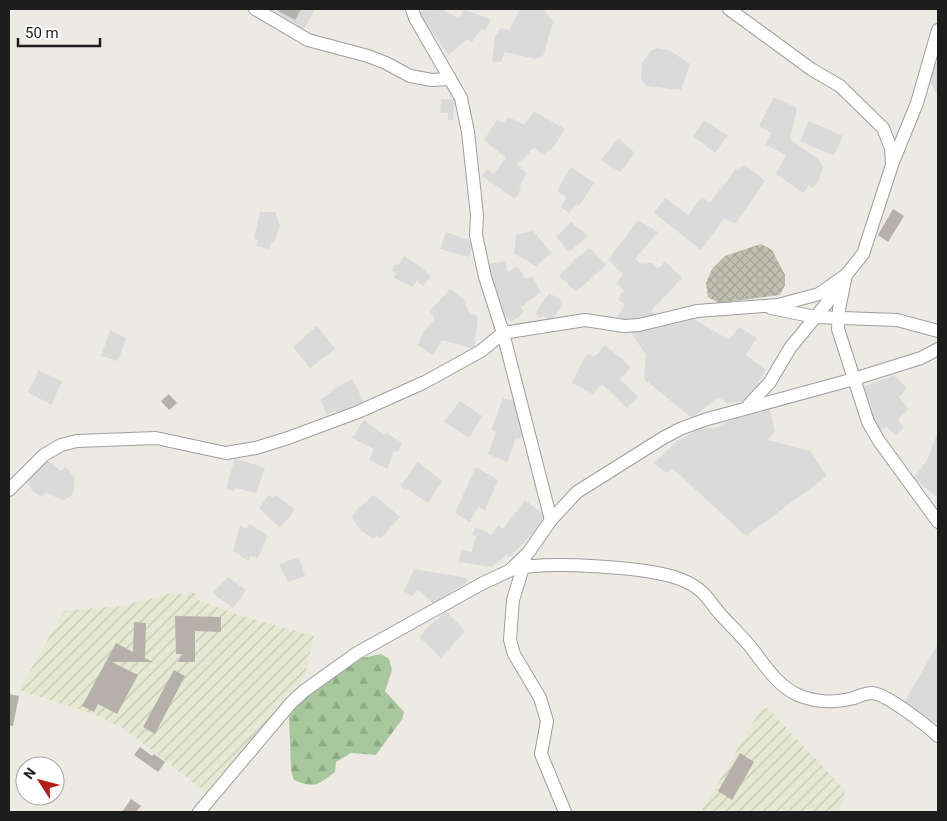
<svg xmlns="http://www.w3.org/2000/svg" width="947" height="821" font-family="Roboto,sans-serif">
  <defs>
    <pattern id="construction-cross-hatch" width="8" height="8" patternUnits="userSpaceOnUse" patternTransform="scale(1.25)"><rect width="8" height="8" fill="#bfc0b0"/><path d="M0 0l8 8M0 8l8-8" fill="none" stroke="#a4a597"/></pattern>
    <pattern id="farmland-furrows" width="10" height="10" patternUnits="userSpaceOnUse" patternTransform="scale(1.25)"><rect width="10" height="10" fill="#e6e9d1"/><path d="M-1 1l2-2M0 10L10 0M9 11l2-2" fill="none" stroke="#c5c7b3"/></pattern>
    <pattern id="forest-firs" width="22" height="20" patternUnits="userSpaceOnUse" patternTransform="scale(1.25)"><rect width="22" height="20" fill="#a7c79d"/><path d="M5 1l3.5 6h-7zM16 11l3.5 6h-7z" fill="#8faa87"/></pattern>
  </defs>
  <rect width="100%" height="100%" fill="#edeae4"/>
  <g fill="#dbdada">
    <polygon points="266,9 315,9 303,30"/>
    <polygon points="427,9 441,9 459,18 464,10 491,19 486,30 481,29 472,42 467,39 449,55 418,13"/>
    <polygon points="520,9 543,9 550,18 553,22 543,56 536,59 505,52 501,62 492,61 495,37 501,28 509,30"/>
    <polygon points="938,30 938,97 926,73"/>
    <polygon points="657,48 669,50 690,64 681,90 647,86 641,79 642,63 651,51"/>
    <polygon points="774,97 797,108 790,139 818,159 823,167 818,182 812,188 809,185 803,193 776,174 786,155 765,144 771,133 759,126"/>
    <polygon points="441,99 455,99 453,120 448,120 448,113 440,113"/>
    <polygon points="534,111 565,129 554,147 542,155 534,147 523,160 516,163 527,174 519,187 521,190 515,199 482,176 487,169 494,174 506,158 484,140 497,120 503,123 509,117 524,125"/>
    <polygon points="704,121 728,135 715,153 693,136"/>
    <polygon points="809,121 843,136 834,156 800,141"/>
    <polygon points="618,138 635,153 620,172 601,160"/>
    <polygon points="745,165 765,181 735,224 724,218 701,250 654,213 665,198 688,215 702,197 710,203 735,170"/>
    <polygon points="571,167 594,183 579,206 576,204 569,213 561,207 567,198 557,191"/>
    <polygon points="260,212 275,212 280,225 274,243 271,243 269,249 256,246 258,240 254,239"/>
    <polygon points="638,220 658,232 635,259 641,264 651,263 658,269 665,261 682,278 651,311 655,315 633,320 615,319 625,305 618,299 624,290 616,284 623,274 608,260"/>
    <polygon points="571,222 588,236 569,252 556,237"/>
    <polygon points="533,231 552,253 536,266 514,254 516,235"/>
    <polygon points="446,232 474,242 469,257 440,249"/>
    <polygon points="590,248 606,265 576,292 559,276 577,257"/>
    <polygon points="404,256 420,266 431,277 423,286 417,281 413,287 394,278 396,273 392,271 395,264 399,265"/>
    <polygon points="505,261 508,272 517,266 526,279 532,276 541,292 521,307 524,313 511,322 499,309 487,264"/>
    <polygon points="450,289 463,299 470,313 478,316 474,349 442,340 433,355 418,345 423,332 435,319 430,311"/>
    <polygon points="549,293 561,300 560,302 563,305 551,321 543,315 541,318 535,314"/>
    <polygon points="681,318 694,319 729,340 739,327 757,338 746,355 766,370 749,399 728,404 718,397 692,418 644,379 646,355 630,331"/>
    <polygon points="317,326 335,349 310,368 293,347"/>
    <polygon points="110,330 126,338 118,361 101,356"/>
    <polygon points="605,345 631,367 620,379 638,397 627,408 602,384 593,394 572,383 585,357 590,354 594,357"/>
    <polygon points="39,370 62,382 51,405 28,392"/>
    <polygon points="894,375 907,388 899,397 909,409 898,419 904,428 895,436 887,426 880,430 869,413 873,410 863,387"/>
    <polygon points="352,379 364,402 339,416 335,410 327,415 320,400 332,392 332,390"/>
    <polygon points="503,398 514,401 523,431 521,439 516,438 507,462 488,454 496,432 491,430"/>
    <polygon points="460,401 482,416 469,438 444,422"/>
    <polygon points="770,410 775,432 767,440 810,451 827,476 746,536 672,468 666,473 654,463 676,442 702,427 713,429 735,418"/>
    <polygon points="364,420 384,435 386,432 402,443 398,452 394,451 387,469 369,460 374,449 352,438"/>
    <polygon points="938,432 938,498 914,478 927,460"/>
    <polygon points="235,458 265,468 256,493 235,488 234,491 226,489"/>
    <polygon points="47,460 61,471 66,467 75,478 73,494 63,501 46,492 42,497 32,490 26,481"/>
    <polygon points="418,462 442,481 428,503 406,488 405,490 400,486"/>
    <polygon points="476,467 498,480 485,510 478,507 470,522 455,513"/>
    <polygon points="269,495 273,498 276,495 295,510 280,528 259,508"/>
    <polygon points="374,495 400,517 381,538 377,535 374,539 360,530 352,517 358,508"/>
    <polygon points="525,500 546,516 536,531 509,557 506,555 492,567 459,562 461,549 471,552 476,537 472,534 476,527 491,535 498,525 503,529"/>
    <polygon points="249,524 268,535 258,558 251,556 248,561 233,551 240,526 247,529"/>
    <polygon points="299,557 305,576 288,582 279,564"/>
    <polygon points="414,569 467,578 467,582 433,603 418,590 412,596 404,591"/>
    <polygon points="228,577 246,590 233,608 212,593"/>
    <polygon points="446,611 465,631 441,658 420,638 425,630"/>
    <polygon points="938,644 938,723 922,722 901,708"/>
  </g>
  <polygon fill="url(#construction-cross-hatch)" points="761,244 772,250 785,275 785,285 780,295 719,303 708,297 706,283 712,269 725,256"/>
  <g fill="url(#farmland-furrows)">
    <polygon points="189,591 197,594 195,599 239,615 314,636 304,678 207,793 123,728 96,715 19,690 64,611 121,606 175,592 187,596"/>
    <polygon points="767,708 845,790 844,798 838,812 701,812 761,709"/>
  </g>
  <path fill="url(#forest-firs)" d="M381,654L389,659L392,670L385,691L404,712L402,719L376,755L351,753L336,762L335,772C317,785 316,789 294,780L291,770L289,717L294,709L302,698L362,658Z"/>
  <g fill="#b5b0aa">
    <polygon points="275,9 301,9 295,20"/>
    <polygon points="893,209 904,216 888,242 878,235"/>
    <polygon points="169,394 177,403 169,410 161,401"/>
    <polygon points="175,616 221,617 221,632 195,631 195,662 178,662 182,654 176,654"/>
    <polygon points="134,622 146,623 145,658 153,662 112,662 138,675 117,714 98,704 94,712 82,706 116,643 133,652"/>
    <polygon points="174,670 185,676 155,734 143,727"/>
    <polygon points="9,694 19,696 13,726 9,725"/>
    <polygon points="140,747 152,756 154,754 165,762 158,772 134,755"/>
    <polygon points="740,753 754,762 732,800 718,791"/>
    <polygon points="131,799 141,806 136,812 122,812"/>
  </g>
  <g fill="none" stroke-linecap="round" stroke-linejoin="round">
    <defs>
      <g id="minor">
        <polyline points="255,9 308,40 368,56 386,63 410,76 432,80 450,79"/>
        <polyline points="412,9 415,18 461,98 468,132 477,215 476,235 485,277 503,333 551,520"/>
        <polyline points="893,162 917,103 938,30"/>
        <polyline points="771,308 815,317 897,320 938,331"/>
        <polyline points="746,408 770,382 790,348 827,303 846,275 839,309 838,329 868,422 879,441 938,522"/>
        <polyline points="9,490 44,455 61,445 77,441 156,438 226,453 256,448 288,438 358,412 425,382 481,351 503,333 585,320 624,326 639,325 697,311 778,305 819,294 846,275 863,254 892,165 891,148 883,128 840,86 811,69 729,9"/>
        <polyline points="525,561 513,600 510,640 514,654 540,698 547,721 541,754 565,812"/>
        <path d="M511,570C544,560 648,567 680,579C688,582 697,587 703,593C709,599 714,607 720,614C731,626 743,637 753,650C766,667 778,686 798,695C817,703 834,703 854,698C859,696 866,693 872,693C887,694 927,726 938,736"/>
        <polyline points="199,812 291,703 304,691 357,653 483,583 509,571 528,553 551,520 577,492 663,438 680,429 704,420 854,379 921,358 938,349"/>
      </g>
    </defs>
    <use href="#minor" stroke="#9e9e9e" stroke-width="14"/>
    <use href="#minor" stroke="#fff" stroke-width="12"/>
  </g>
  <rect width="947" height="821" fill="none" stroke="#1d1d1d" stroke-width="20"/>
  <g transform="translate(40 781) rotate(306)"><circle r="24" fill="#ffffff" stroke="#a5a5a5"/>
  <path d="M0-4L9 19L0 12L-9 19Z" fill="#b12018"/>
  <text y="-8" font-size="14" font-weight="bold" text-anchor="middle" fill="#1d1d1d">N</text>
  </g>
  <path d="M18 38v8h82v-8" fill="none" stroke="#1d1d1d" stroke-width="2.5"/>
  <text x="25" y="38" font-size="15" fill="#1d1d1d" stroke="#ffffff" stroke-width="4" paint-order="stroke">50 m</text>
</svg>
